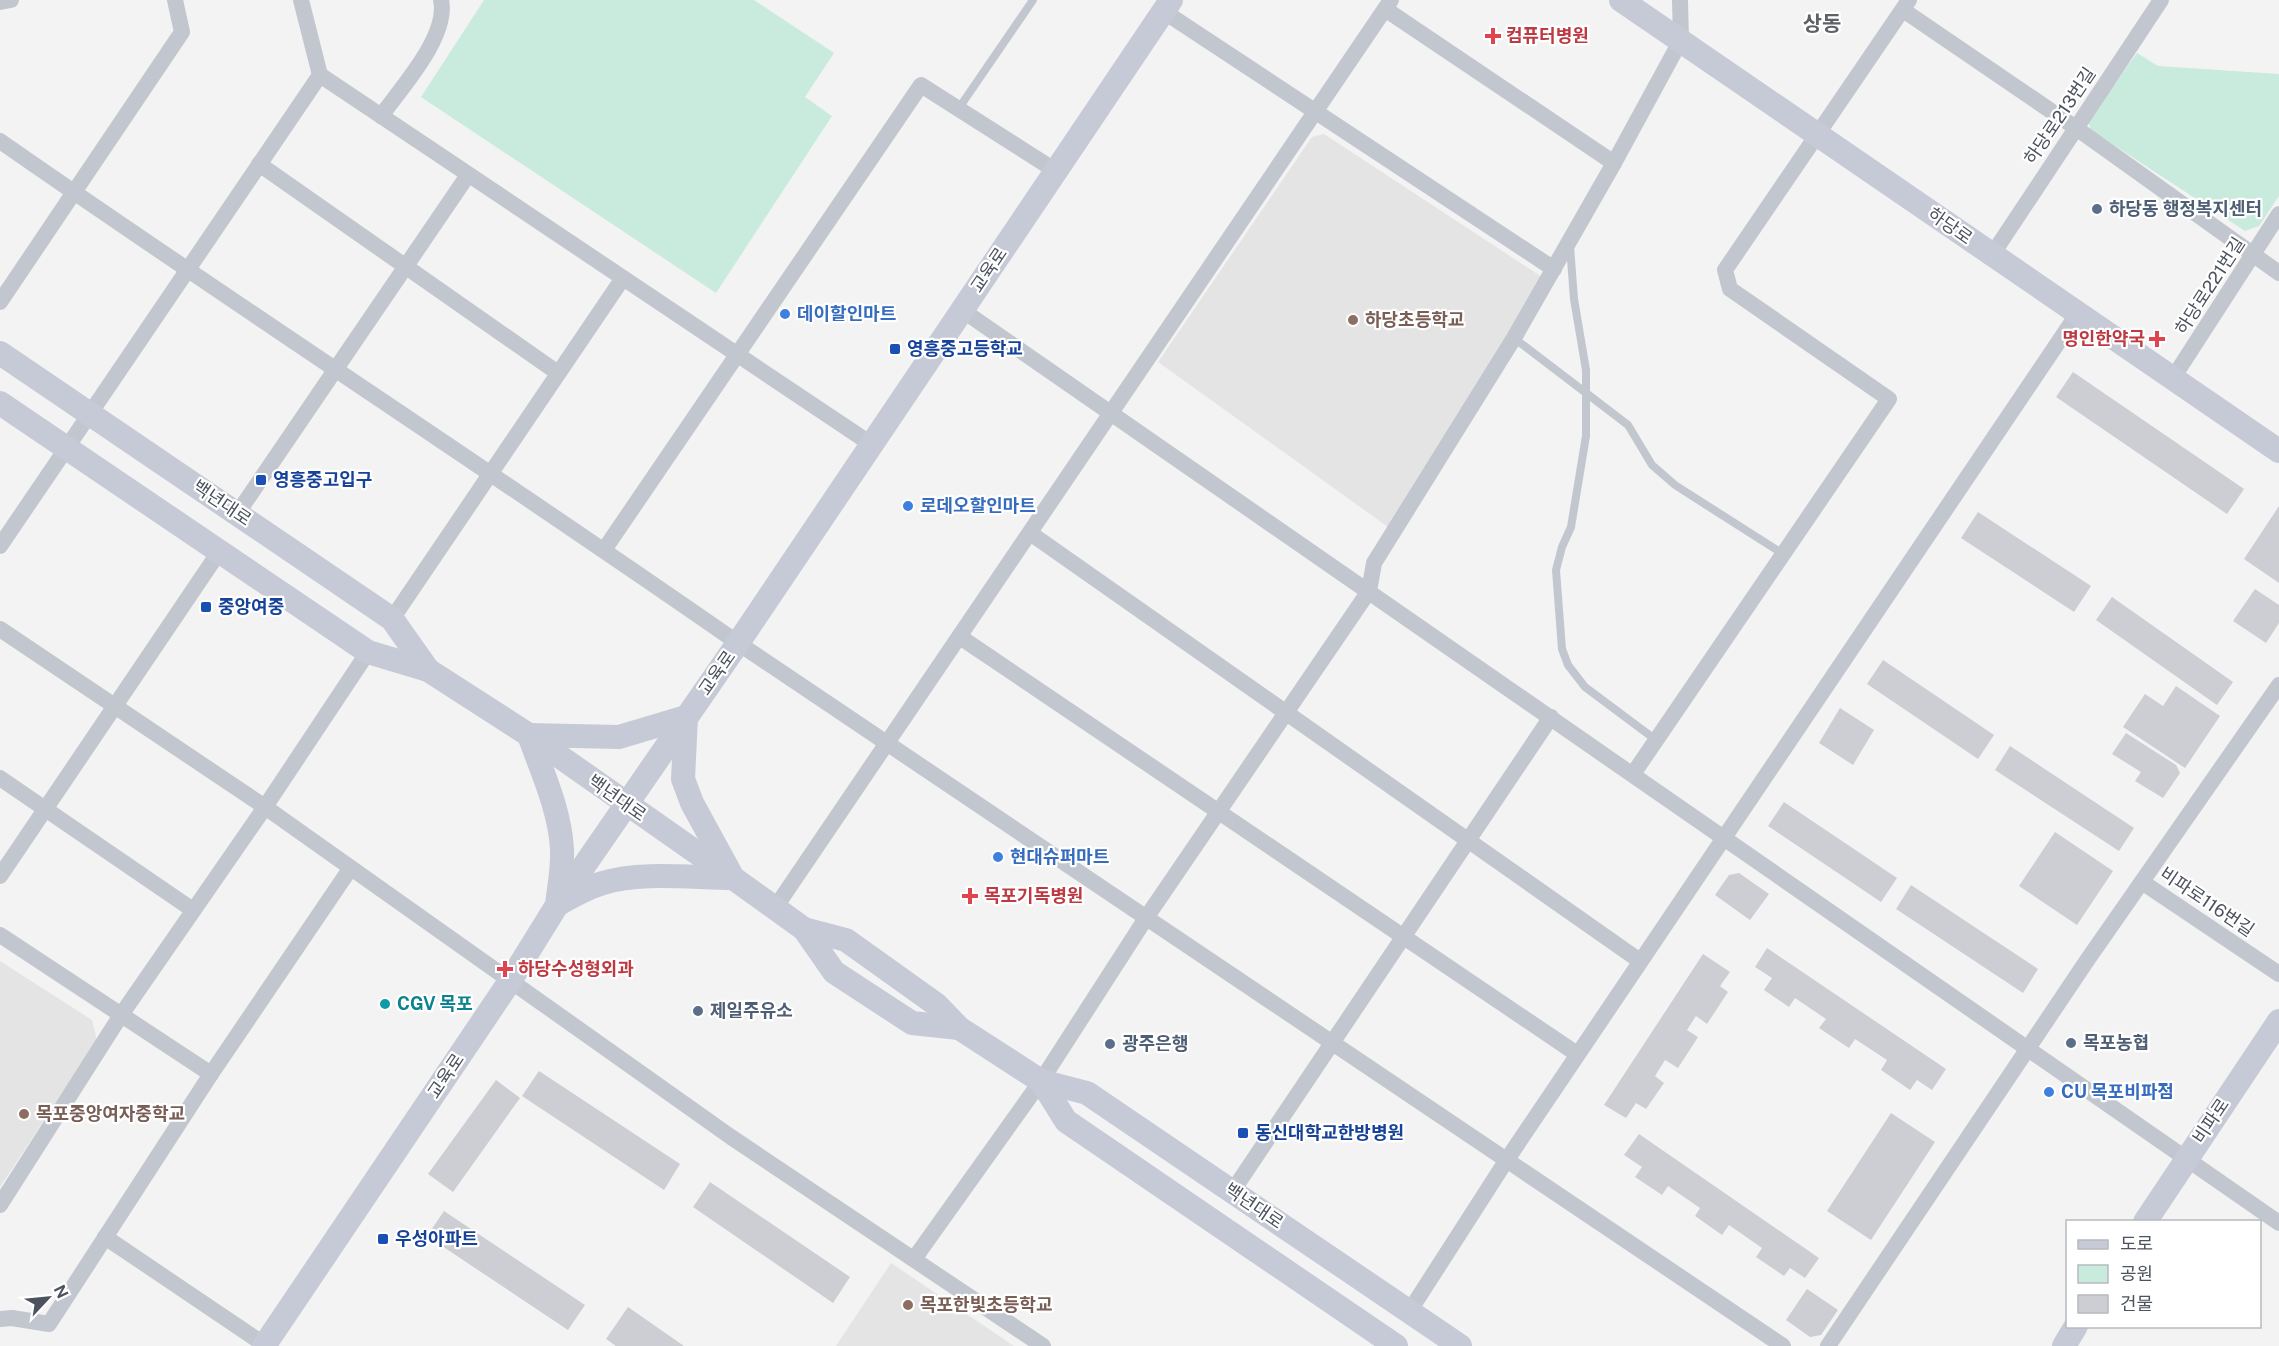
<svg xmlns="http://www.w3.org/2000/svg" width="2279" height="1346" font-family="'Public Sans','Noto Sans KR',sans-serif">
  <rect width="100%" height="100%" fill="#f4f3f3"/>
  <g fill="#e5e4e4">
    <polygon points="1324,134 1545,279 1388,527 1158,362 1312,137"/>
    <polygon points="0,961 92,1020 97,1040 0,1187"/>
    <polygon points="891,1263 1014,1346 836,1346"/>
  </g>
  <g fill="#c8ebdd">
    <polygon points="484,0 754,0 834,53 805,97 832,116 716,293 421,97"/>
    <polygon points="2137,53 2158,66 2279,74 2279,196 2259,226 2245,231 2091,130 2088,121"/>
  </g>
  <g fill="#cdced4">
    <polygon points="2073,372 2244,489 2227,514 2056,397"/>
    <polygon points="2279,506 2279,583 2244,559"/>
    <polygon points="1978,512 2091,586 2074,612 1961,538"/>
    <polygon points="2255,589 2279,605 2279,623 2266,643 2233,621"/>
    <polygon points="2112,597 2233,682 2217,705 2096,620"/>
    <polygon points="1883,660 1994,735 1978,759 1867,684"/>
    <polygon points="2176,686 2220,716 2185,768 2123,727 2145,694 2163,706"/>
    <polygon points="1840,708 1874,730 1853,765 1819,743"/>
    <polygon points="2126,733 2176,765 2180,773 2163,798 2135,781 2141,772 2112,754"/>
    <polygon points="2010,746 2134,828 2119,851 1995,770"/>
    <polygon points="1784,802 1897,878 1881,902 1768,826"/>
    <polygon points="2055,832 2113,871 2077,925 2019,886"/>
    <polygon points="1739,873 1769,894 1750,920 1715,895 1729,875"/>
    <polygon points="1911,885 2038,969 2023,993 1896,909"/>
    <polygon points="1767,948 1946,1069 1932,1090 1917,1080 1910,1090 1881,1070 1887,1060 1855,1039 1849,1048 1819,1028 1826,1019 1795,998 1789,1007 1764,990 1772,978 1755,967"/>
    <polygon points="1703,954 1730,972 1720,986 1728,992 1707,1024 1696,1016 1687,1030 1698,1037 1678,1068 1665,1060 1655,1076 1664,1083 1646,1109 1636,1103 1626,1118 1604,1105"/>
    <polygon points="539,1071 680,1164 664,1190 522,1096"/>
    <polygon points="496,1080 520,1098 453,1192 428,1174"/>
    <polygon points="1891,1113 1935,1142 1871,1240 1827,1211"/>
    <polygon points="1639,1134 1819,1258 1805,1278 1790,1268 1784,1276 1756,1257 1762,1248 1729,1225 1722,1235 1695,1216 1700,1208 1668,1186 1662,1195 1635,1177 1642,1167 1624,1155"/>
    <polygon points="710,1182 850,1277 833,1303 693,1207"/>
    <polygon points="444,1211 585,1305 568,1330 427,1236"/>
    <polygon points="1807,1289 1838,1310 1821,1335 1810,1337 1786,1320"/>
    <polygon points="628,1307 684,1346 616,1346 606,1339"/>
  </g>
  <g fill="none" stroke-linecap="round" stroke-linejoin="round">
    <g stroke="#c2c7cf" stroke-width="8">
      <polyline points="959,108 1033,0"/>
      <polyline points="1570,246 1574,299 1586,370 1586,436 1571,527 1562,547 1556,570 1562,649 1568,665 1585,687 1656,740"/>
      <polyline points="1514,338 1628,425 1652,465 1675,485 1783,554"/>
    </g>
    <g stroke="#c2c7cf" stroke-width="16">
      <polyline points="0,2 11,0"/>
      <polyline points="1385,9 1614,163"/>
      <polyline points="1903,10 2076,128 2279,273"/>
      <polyline points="1163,11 1554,269"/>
      <polyline points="320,75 871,444"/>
      <path d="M381,116C401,88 449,36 441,0"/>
      <path d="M0,141C244,311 494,473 738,643L1783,1346"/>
      <polyline points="259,164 558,373"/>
      <polyline points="1992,255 2161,0"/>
      <polyline points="0,302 182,32 175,0"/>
      <polyline points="962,310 2279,1223"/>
      <polyline points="2173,378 2279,214"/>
      <polyline points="237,514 468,175"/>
      <polyline points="1030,533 1640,961"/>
      <polyline points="0,546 320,75 301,0"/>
      <polyline points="604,550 921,85 1056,171"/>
      <polyline points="392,619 623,278"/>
      <polyline points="0,629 265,807 731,1137 1043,1346"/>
      <polyline points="960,637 1577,1054"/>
      <polyline points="1633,774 1889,399 1730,289 1725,270 1909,0"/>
      <polyline points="0,778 193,910"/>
      <polyline points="0,876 219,552"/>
      <polyline points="2142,882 2279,974"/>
      <polyline points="775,908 1391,0"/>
      <polyline points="0,935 211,1074"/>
      <polyline points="1232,1192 1551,717"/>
      <polyline points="0,1205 121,1015 265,807 368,652"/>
      <polyline points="105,1237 265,1345"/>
      <polyline points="914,1259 1041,1081 1146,918 1369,591 1374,563 1514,338 1614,163 1681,40 1680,0"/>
      <polyline points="1409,1312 1506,1161 2078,313"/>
      <polyline points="0,1319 12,1318 49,1324 211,1074 350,869"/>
      <polyline points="1828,1346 2088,959 2279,685"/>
    </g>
    <g stroke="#c6cad6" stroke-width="24">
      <polyline points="1621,0 2279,451"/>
      <polyline points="0,353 392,619 428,670"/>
      <polyline points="0,403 368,652 428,670 529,735 733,878"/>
      <path d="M686,717L683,779L692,803L733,878C693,878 641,871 603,883C586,888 572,896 557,905C559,887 563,867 562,849C560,810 542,772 529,735L619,737Z"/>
      <polyline points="775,908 733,878 804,929 834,972 912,1023 959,1028"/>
      <polyline points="804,929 846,940 937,1005 959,1028 1041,1081 1087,1093 1460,1346"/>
      <polyline points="1041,1081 1066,1121 1396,1346"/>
      <polyline points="2145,1222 2279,1021"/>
      <polyline points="264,1346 510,981 557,905 738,643 1171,0"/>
      <polyline points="2064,1346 2076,1326"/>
    </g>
  </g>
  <g fill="#e0444e" stroke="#fff" stroke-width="2">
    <path d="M1490 27h6v6h6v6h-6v6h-6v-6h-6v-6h6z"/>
    <path d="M2154 330h6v6h6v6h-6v6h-6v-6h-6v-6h6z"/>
    <path d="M967 887h6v6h6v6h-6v6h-6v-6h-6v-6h6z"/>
    <path d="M502 960h6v6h6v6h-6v6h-6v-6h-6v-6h6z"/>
  </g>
  <g fill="#5c6f8a" stroke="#fff" stroke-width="2">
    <circle cx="2097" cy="209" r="6"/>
    <circle cx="698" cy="1011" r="6"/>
    <circle cx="2071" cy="1043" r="6"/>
    <circle cx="1110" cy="1044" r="6"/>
  </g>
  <g fill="#3f7fe0" stroke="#fff" stroke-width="2">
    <circle cx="785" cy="314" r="6"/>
    <circle cx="908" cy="506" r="6"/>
    <circle cx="998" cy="857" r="6"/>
    <circle cx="2049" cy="1092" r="6"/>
  </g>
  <g fill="#8d6e63" stroke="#fff" stroke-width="2">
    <circle cx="1353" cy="320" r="6"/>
    <circle cx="24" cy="1114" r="6"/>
    <circle cx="908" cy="1305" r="6"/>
  </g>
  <g fill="#1a4fb4" stroke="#fff" stroke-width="2">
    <rect x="889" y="343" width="12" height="12" rx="3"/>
    <rect x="255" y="474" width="12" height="12" rx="3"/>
    <rect x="200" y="601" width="12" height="12" rx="3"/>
    <rect x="1237" y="1127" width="12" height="12" rx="3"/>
    <rect x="377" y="1233" width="12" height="12" rx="3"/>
  </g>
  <circle fill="#0f9aa8" stroke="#fff" stroke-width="2" cx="385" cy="1004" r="6"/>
  <g text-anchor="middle" stroke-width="4.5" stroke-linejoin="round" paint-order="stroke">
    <g font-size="18" font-weight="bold" fill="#be3a42" stroke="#fff" text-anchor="start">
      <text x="1506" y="42">컴퓨터병원</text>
      <text x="2145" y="345" text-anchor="end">명인한약국</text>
      <text x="984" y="902">목포기독병원</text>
      <text x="518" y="975">하당수성형외과</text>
    </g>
    <g font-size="18" fill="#4c525e" stroke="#fff">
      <text transform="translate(2060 116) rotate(-56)" y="6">하당로213번길</text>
      <text transform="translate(1950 226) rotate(35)" y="6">하당로</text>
      <text transform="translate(989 270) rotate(-56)" y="6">교육로</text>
      <text transform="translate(2210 286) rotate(-57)" y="6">하당로221번길</text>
      <text transform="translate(222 503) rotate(34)" y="6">백년대로</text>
      <text transform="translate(717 673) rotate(-55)" y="6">교육로</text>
      <text transform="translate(617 798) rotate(35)" y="6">백년대로</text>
      <text transform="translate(2207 902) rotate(34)" y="6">비파로116번길</text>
      <text transform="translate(446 1076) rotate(-56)" y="6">교육로</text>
      <text transform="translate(2211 1121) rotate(-56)" y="6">비파로</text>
      <text transform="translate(1254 1206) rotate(34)" y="6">백년대로</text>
    </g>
    <g font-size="18" font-weight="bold" fill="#4e5e75" stroke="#fff" text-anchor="start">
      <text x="2109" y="215">하당동 행정복지센터</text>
      <text x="710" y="1017">제일주유소</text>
      <text x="2083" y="1049">목포농협</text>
      <text x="1122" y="1050">광주은행</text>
    </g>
    <g font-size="18" font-weight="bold" fill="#366cbe" stroke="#fff" text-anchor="start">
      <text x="797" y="320">데이할인마트</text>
      <text x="920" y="512">로데오할인마트</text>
      <text x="1010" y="863">현대슈퍼마트</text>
      <text x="2061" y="1098">CU 목포비파점</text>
    </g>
    <g font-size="18" font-weight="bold" fill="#785e54" stroke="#fff" text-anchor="start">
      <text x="1365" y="326">하당초등학교</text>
      <text x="36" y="1120">목포중앙여자중학교</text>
      <text x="920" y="1311">목포한빛초등학교</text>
    </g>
    <g font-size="18" font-weight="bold" fill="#164399" stroke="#fff" text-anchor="start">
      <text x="907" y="355">영흥중고등학교</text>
      <text x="273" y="486">영흥중고입구</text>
      <text x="218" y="613">중앙여중</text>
      <text x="1255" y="1139">동신대학교한방병원</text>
      <text x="395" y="1245">우성아파트</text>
    </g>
    <g font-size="18" font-weight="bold" fill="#0d838f" stroke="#fff" text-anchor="start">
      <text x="397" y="1010">CGV 목포</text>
    </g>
    <g font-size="21" font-weight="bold" fill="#606166" stroke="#fff">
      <text x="1822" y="31">상동</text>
    </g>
  </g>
  <rect x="2066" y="1220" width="195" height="108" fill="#ffffff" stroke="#b7babf" stroke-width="1.5"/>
  <rect x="2078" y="1240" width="30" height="9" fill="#c6cad6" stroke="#b7babf" stroke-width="1.5"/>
  <text x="2120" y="1250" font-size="18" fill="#4c525e">도로</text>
  <rect x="2078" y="1265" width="30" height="18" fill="#c8ebdd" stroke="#b7babf" stroke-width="1.5"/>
  <text x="2120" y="1280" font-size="18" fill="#4c525e">공원</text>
  <rect x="2078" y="1295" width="30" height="18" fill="#cdced4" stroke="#b7babf" stroke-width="1.5"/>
  <text x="2120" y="1310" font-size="18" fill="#4c525e">건물</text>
  <g transform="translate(48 1298) rotate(64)" stroke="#ffffff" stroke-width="4.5" paint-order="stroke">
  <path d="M0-4.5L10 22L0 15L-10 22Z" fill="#4c525e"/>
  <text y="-9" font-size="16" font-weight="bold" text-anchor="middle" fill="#4c525e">N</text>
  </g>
</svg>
